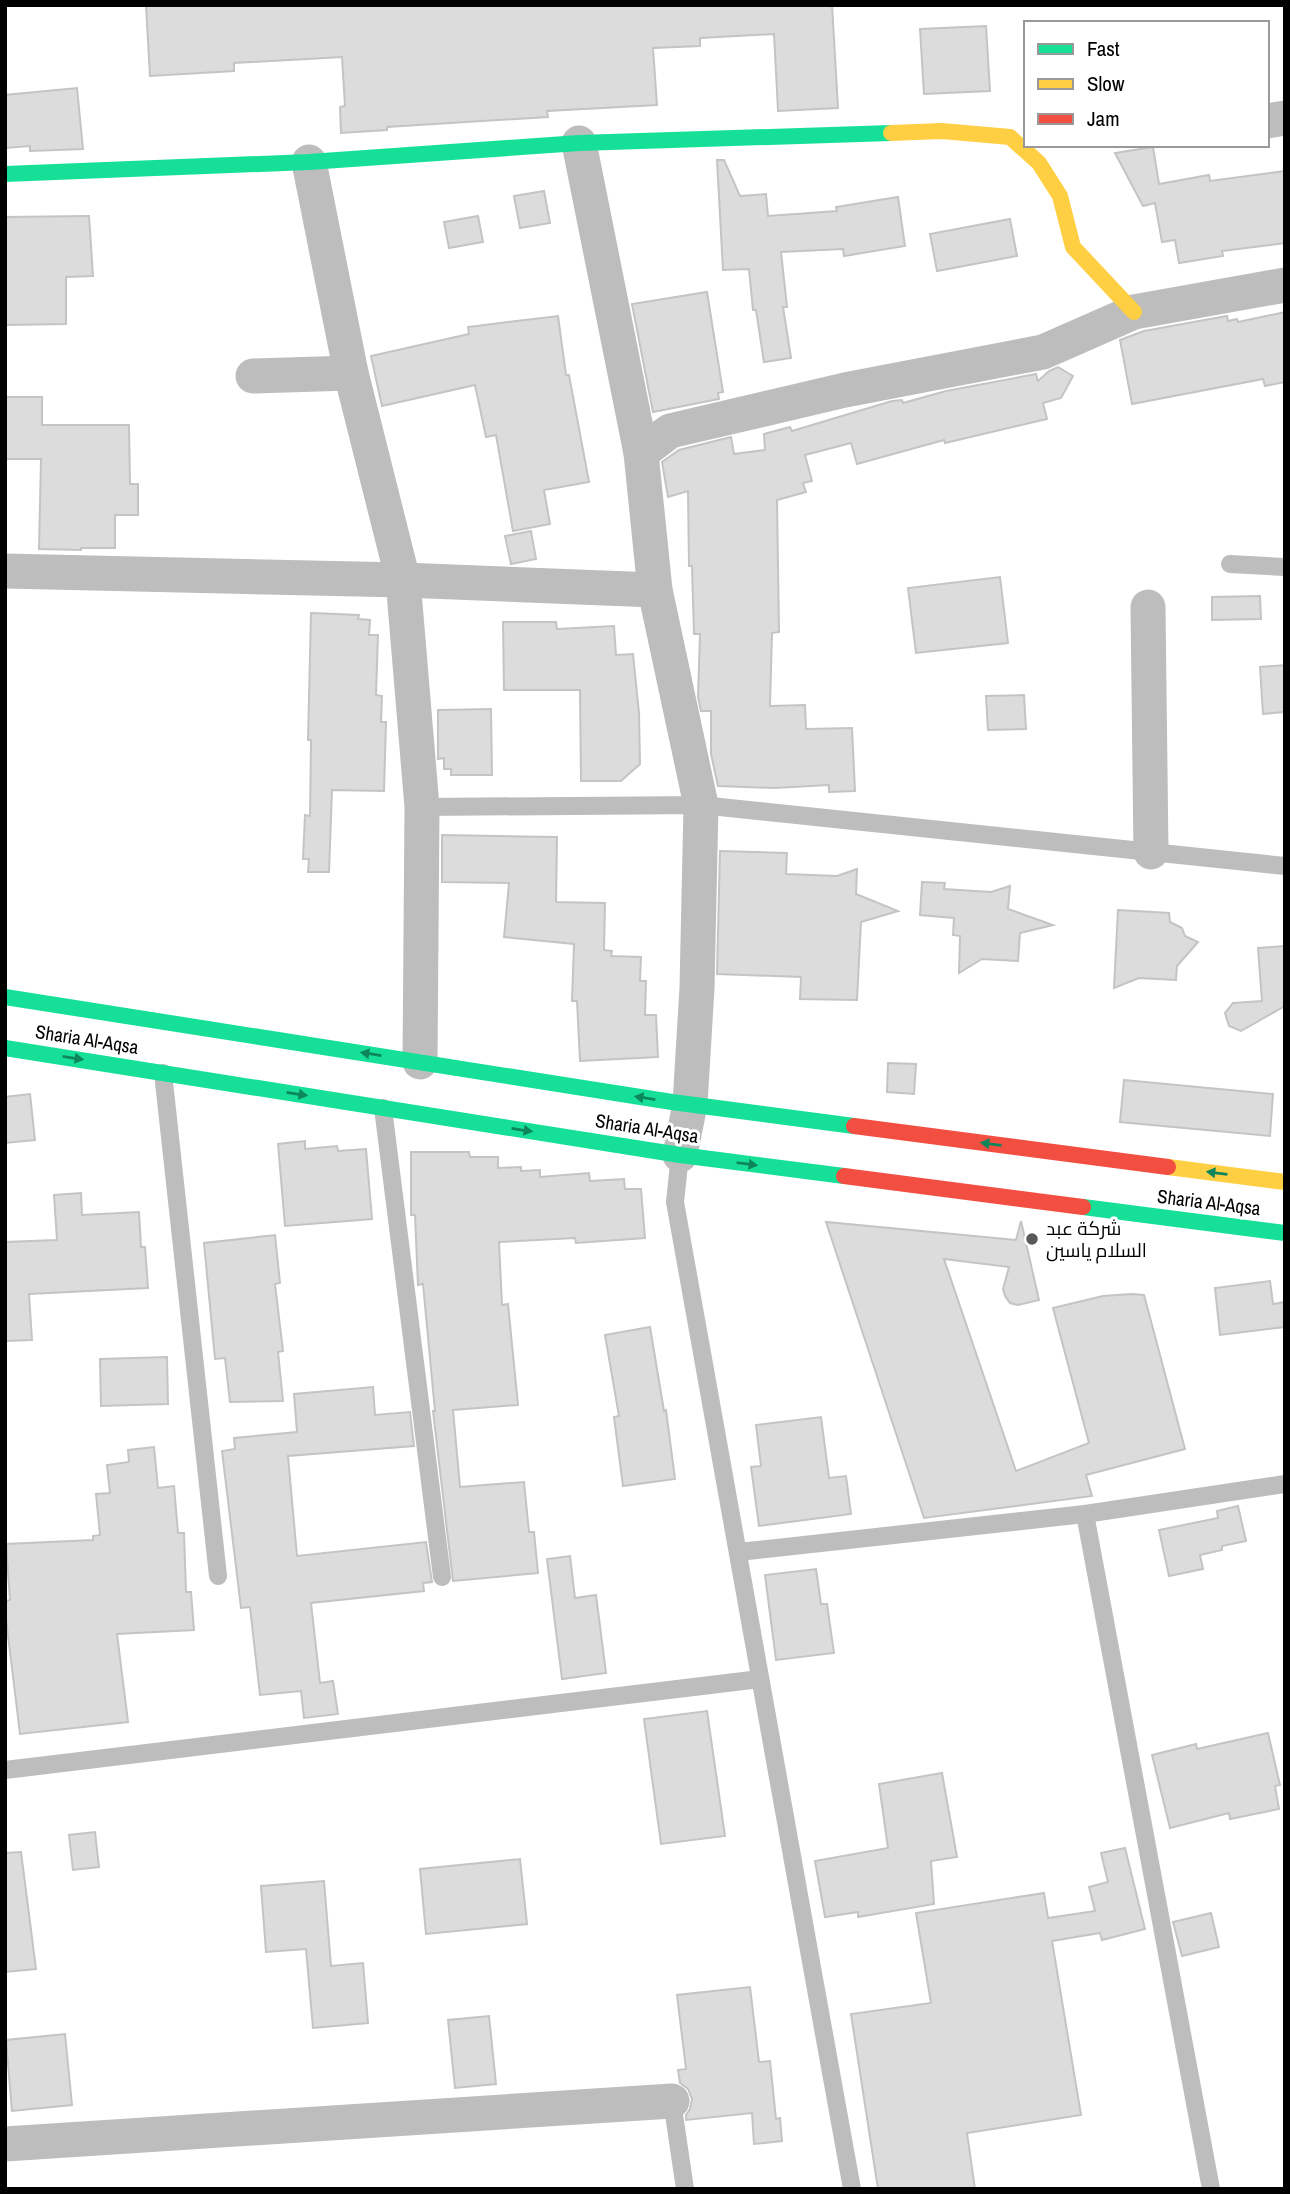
<svg xmlns="http://www.w3.org/2000/svg" width="1290" height="2194" font-family="'Archivo Narrow',Cairo,sans-serif">
  <rect width="100%" height="100%" fill="#fff"/>
  <g fill="#dcdcdc" stroke="#c4c4c4" stroke-width="2">
    <polygon points="146,5 832,5 838,108 778,111 774,34 700,38 700,46 653,48 657,105 547,111 548,117 387,127 387,130 341,133 340,107 345,106 342,57 234,63 234,71 150,76"/>
    <polygon points="986,26 990,91 924,94 920,29"/>
    <polygon points="77,88 83,149 30,151 30,146 5,148 5,95"/>
    <polygon points="1153,147 1159,184 1209,175 1210,181 1285,171 1285,243 1222,251 1223,256 1179,263 1175,240 1162,242 1155,203 1143,206 1115,153"/>
    <polygon points="717,160 724,160 740,196 766,194 768,216 837,211 836,207 898,197 905,246 844,256 843,249 781,252 787,307 783,307 791,358 764,362 756,310 753,310 749,269 723,270"/>
    <polygon points="544,191 550,223 520,228 514,196"/>
    <polygon points="89,216 93,276 66,277 66,324 5,325 5,217"/>
    <polygon points="478,216 483,242 449,248 444,222"/>
    <polygon points="1010,219 1017,256 937,271 930,234"/>
    <polygon points="707,292 723,392 718,393 719,399 653,412 632,304"/>
    <polygon points="1285,312 1285,382 1265,386 1263,379 1132,404 1120,340 1144,331 1227,316 1228,321 1237,319 1238,322"/>
    <polygon points="558,316 566,375 569,375 589,482 544,490 550,524 513,531 496,435 486,437 475,385 382,406 371,356 469,334 468,327"/>
    <polygon points="1058,367 1073,376 1061,398 1043,403 1047,419 945,443 944,440 857,464 851,443 805,455 812,481 803,483 806,492 777,500 779,632 772,633 770,706 805,705 806,729 852,728 855,791 829,792 829,785 774,788 718,786 711,754 711,711 701,711 698,697 700,634 694,634 692,566 689,566 688,491 668,497 662,462 679,450 731,437 734,454 765,450 764,434 790,427 792,431 892,401 902,400 903,403 946,391 1036,374 1038,381 1049,371"/>
    <polygon points="5,397 42,397 42,425 129,425 130,484 138,484 138,515 115,515 115,548 81,548 81,550 39,549 41,459 5,459"/>
    <polygon points="531,531 536,559 511,564 505,536"/>
    <polygon points="1000,577 1008,643 916,653 908,588"/>
    <polygon points="1260,596 1261,619 1212,620 1212,597"/>
    <polygon points="311,613 359,615 358,619 370,620 369,635 378,635 376,695 382,696 381,722 386,722 384,791 332,790 329,872 308,872 309,859 303,859 305,815 310,816 311,740 308,740"/>
    <polygon points="503,622 556,622 557,629 614,626 616,655 633,654 639,713 640,764 621,781 581,781 580,690 504,690"/>
    <polygon points="1285,665 1285,712 1263,714 1260,667"/>
    <polygon points="1024,695 1026,729 988,730 986,696"/>
    <polygon points="491,709 492,775 451,775 451,769 444,769 444,758 438,759 438,710"/>
    <polygon points="442,835 557,837 556,902 605,903 604,950 612,951 611,956 641,957 640,981 646,981 645,1015 656,1015 658,1057 580,1061 577,1001 572,1001 574,944 504,937 509,883 442,882"/>
    <polygon points="720,851 787,853 786,874 837,876 857,869 856,894 898,911 861,922 857,1000 800,999 801,977 717,974"/>
    <polygon points="922,882 945,883 944,889 991,892 1010,886 1008,909 1053,925 1020,933 1018,961 982,959 959,973 960,936 953,935 954,918 920,915"/>
    <polygon points="1118,910 1169,913 1170,922 1182,928 1185,936 1198,942 1177,966 1176,980 1139,978 1114,988"/>
    <polygon points="1285,946 1285,1006 1241,1031 1229,1026 1225,1013 1233,1003 1262,1001 1258,948"/>
    <polygon points="888,1063 916,1064 914,1094 887,1092"/>
    <polygon points="1124,1080 1273,1094 1270,1136 1120,1122"/>
    <polygon points="30,1094 35,1140 5,1143 5,1097"/>
    <polygon points="305,1141 305,1149 337,1146 338,1151 366,1149 372,1219 285,1226 278,1144"/>
    <polygon points="411,1152 469,1152 470,1157 498,1157 498,1168 521,1167 521,1171 540,1170 540,1177 589,1173 590,1181 624,1179 625,1189 641,1189 645,1238 576,1243 575,1238 499,1242 502,1305 508,1304 518,1405 453,1410 460,1487 524,1482 529,1532 534,1532 538,1573 453,1581 433,1411 435,1411 423,1284 418,1285 415,1215 411,1215"/>
    <polygon points="81,1193 82,1215 139,1212 141,1247 145,1247 148,1288 29,1294 32,1340 5,1341 5,1242 57,1240 54,1195"/>
    <polygon points="1021,1221 1039,1300 1018,1305 1010,1303 1005,1296 1003,1289 1009,1267 944,1259 1016,1471 1089,1443 1053,1308 1103,1296 1132,1294 1144,1295 1185,1449 1086,1475 1092,1496 924,1518 826,1222 1016,1240"/>
    <polygon points="275,1235 280,1283 275,1284 283,1351 278,1352 283,1401 230,1402 225,1358 215,1359 204,1243"/>
    <polygon points="1270,1281 1273,1304 1285,1302 1285,1327 1220,1335 1215,1288"/>
    <polygon points="650,1327 664,1411 666,1410 675,1479 623,1486 614,1417 619,1416 605,1335"/>
    <polygon points="167,1357 168,1404 101,1406 100,1359"/>
    <polygon points="373,1387 375,1415 410,1412 414,1446 288,1456 297,1556 426,1542 432,1582 423,1583 424,1591 311,1603 320,1683 333,1681 338,1714 304,1718 301,1691 260,1695 250,1607 241,1608 222,1451 235,1449 234,1438 297,1432 294,1394"/>
    <polygon points="821,1417 829,1478 846,1476 851,1514 759,1526 751,1467 761,1466 756,1425"/>
    <polygon points="154,1447 158,1488 174,1486 178,1533 184,1533 186,1592 191,1592 194,1630 117,1634 128,1722 20,1734 5,1611 5,1601 10,1600 6,1544 93,1540 93,1536 100,1535 96,1494 110,1493 107,1465 129,1462 128,1450"/>
    <polygon points="1238,1506 1246,1541 1222,1546 1222,1550 1200,1555 1203,1569 1169,1576 1159,1530 1218,1518 1217,1511"/>
    <polygon points="570,1556 575,1598 596,1595 606,1673 562,1679 547,1559"/>
    <polygon points="816,1569 821,1604 827,1604 834,1653 776,1660 765,1575"/>
    <polygon points="707,1711 725,1836 661,1844 644,1719"/>
    <polygon points="1268,1733 1280,1785 1275,1786 1279,1809 1230,1819 1229,1813 1170,1828 1152,1755 1196,1744 1197,1749"/>
    <polygon points="942,1773 957,1857 931,1861 934,1904 858,1917 858,1912 825,1917 815,1861 888,1848 879,1784"/>
    <polygon points="95,1832 99,1867 73,1870 69,1835"/>
    <polygon points="1125,1848 1145,1929 1102,1940 1100,1933 1052,1941 1081,2115 967,2133 975,2189 878,2189 851,2014 931,2003 916,1913 1044,1893 1048,1918 1095,1911 1089,1887 1108,1882 1101,1853"/>
    <polygon points="21,1852 36,1969 5,1972 5,1853"/>
    <polygon points="520,1859 527,1924 426,1934 420,1869"/>
    <polygon points="324,1881 331,1966 363,1963 368,2023 313,2028 306,1949 266,1952 261,1886"/>
    <polygon points="1211,1913 1219,1947 1182,1956 1173,1922"/>
    <polygon points="750,1987 759,2062 770,2061 776,2119 780,2118 782,2141 754,2144 752,2113 686,2120 686,2115 690,2109 692,2099 688,2089 680,2083 678,2070 686,2069 677,1995"/>
    <polygon points="489,2016 496,2084 455,2088 448,2020"/>
    <polygon points="65,2034 72,2105 12,2111 6,2040"/>
  </g>
  <g fill="none" stroke-linecap="round" stroke-linejoin="round">
    <g stroke="#bdbdbd" stroke-width="18">
      <polyline points="1230,564 1285,567"/>
      <polyline points="422,807 701,805 1285,866"/>
      <polyline points="163,1073 218,1576"/>
      <polyline points="383,1108 442,1577"/>
      <path d="M680,1155L675,1202C735,1530 792,1860 852,2189"/>
      <polyline points="1085,1514 1211,2189"/>
      <polyline points="739,1552 1085,1514 1285,1484"/>
      <polyline points="5,1770 760,1679"/>
      <polyline points="672,2101 685,2189"/>
    </g>
    <g stroke="#bdbdbd" stroke-width="35">
      <polyline points="1267,121 1285,118"/>
      <polyline points="579,143 641,453 655,590 701,805 697,988 690,1104 680,1155"/>
      <polyline points="309,162 351,373 403,580 422,807 420,1062"/>
      <polyline points="253,376 351,373"/>
      <polyline points="641,453 670,431 845,390 1043,352 1134,312 1285,285"/>
      <polyline points="5,571 403,580 655,590"/>
      <polyline points="1148,607 1151,852"/>
      <polyline points="5,2144 672,2101"/>
    </g>
    <g stroke="#16e098" stroke-width="16">
      <polyline points="5,174 309,162 579,143 891,133"/>
      <polyline points="5,997 672,1102 854,1126"/>
      <polyline points="5,1048 680,1155 844,1176"/>
      <polyline points="1083,1207 1285,1233"/>
    </g>
    <g stroke="#ffcf43" stroke-width="16">
      <polyline points="891,133 942,131 1010,137 1039,163 1060,196 1073,247 1134,312"/>
      <polyline points="1168,1167 1285,1182"/>
    </g>
    <g stroke="#f24e42" stroke-width="16">
      <polyline points="854,1126 1168,1167"/>
      <polyline points="844,1176 1083,1207"/>
    </g>
  </g>
  <defs><path id="oneway-solid" d="M-6-.8H1V-3.2L6.5 0L1 3.2V.8H-6Z" transform="scale(1.75)"/></defs>
  <g fill="#0d865b">
    <use href="#oneway-solid" transform="translate(371 1054) rotate(-171)"/>
    <use href="#oneway-solid" transform="translate(73 1058) rotate(9)"/>
    <use href="#oneway-solid" transform="translate(297 1094) rotate(9)"/>
    <use href="#oneway-solid" transform="translate(645 1098) rotate(-171)"/>
    <use href="#oneway-solid" transform="translate(522 1130) rotate(9)"/>
    <use href="#oneway-solid" transform="translate(991 1144) rotate(-173)"/>
    <use href="#oneway-solid" transform="translate(747 1164) rotate(7)"/>
    <use href="#oneway-solid" transform="translate(1217 1173) rotate(-173)"/>
  </g>
  <circle fill="#595959" stroke="#fff" stroke-width="2.5" cx="1032" cy="1239" r="7"/>
  <g text-anchor="middle" stroke-width="6" stroke-linejoin="round" paint-order="stroke">
    <g font-size="19" fill="#000" stroke="#fff">
      <text transform="translate(87 1039) rotate(9)" y="7">Sharia Al-Aqsa</text>
      <text transform="translate(647 1128) rotate(9)" y="7">Sharia Al-Aqsa</text>
      <text transform="translate(1209 1202) rotate(7)" y="7">Sharia Al-Aqsa</text>
    </g>
    <g font-size="19" fill="#000" stroke="#fff" text-anchor="start">
      <text x="1046" y="1235">شركة عبد<tspan x="1046" dy="22">السلام ياسين</tspan></text>
    </g>
  </g>
  <rect width="1290" height="2194" fill="none" stroke="#000000" stroke-width="14"/>
  <rect x="1024" y="21" width="245" height="126" fill="#ffffff" stroke="#999999" stroke-width="2"/>
  <rect x="1038" y="44" width="35" height="10" fill="#16e098" stroke="#999999" stroke-width="2"/>
  <text x="1087" y="56" font-size="21" fill="#000000">Fast</text>
  <rect x="1038" y="79" width="35" height="10" fill="#ffcf43" stroke="#999999" stroke-width="2"/>
  <text x="1087" y="91" font-size="21" fill="#000000">Slow</text>
  <rect x="1038" y="114" width="35" height="10" fill="#f24e42" stroke="#999999" stroke-width="2"/>
  <text x="1087" y="126" font-size="21" fill="#000000">Jam</text>
</svg>
